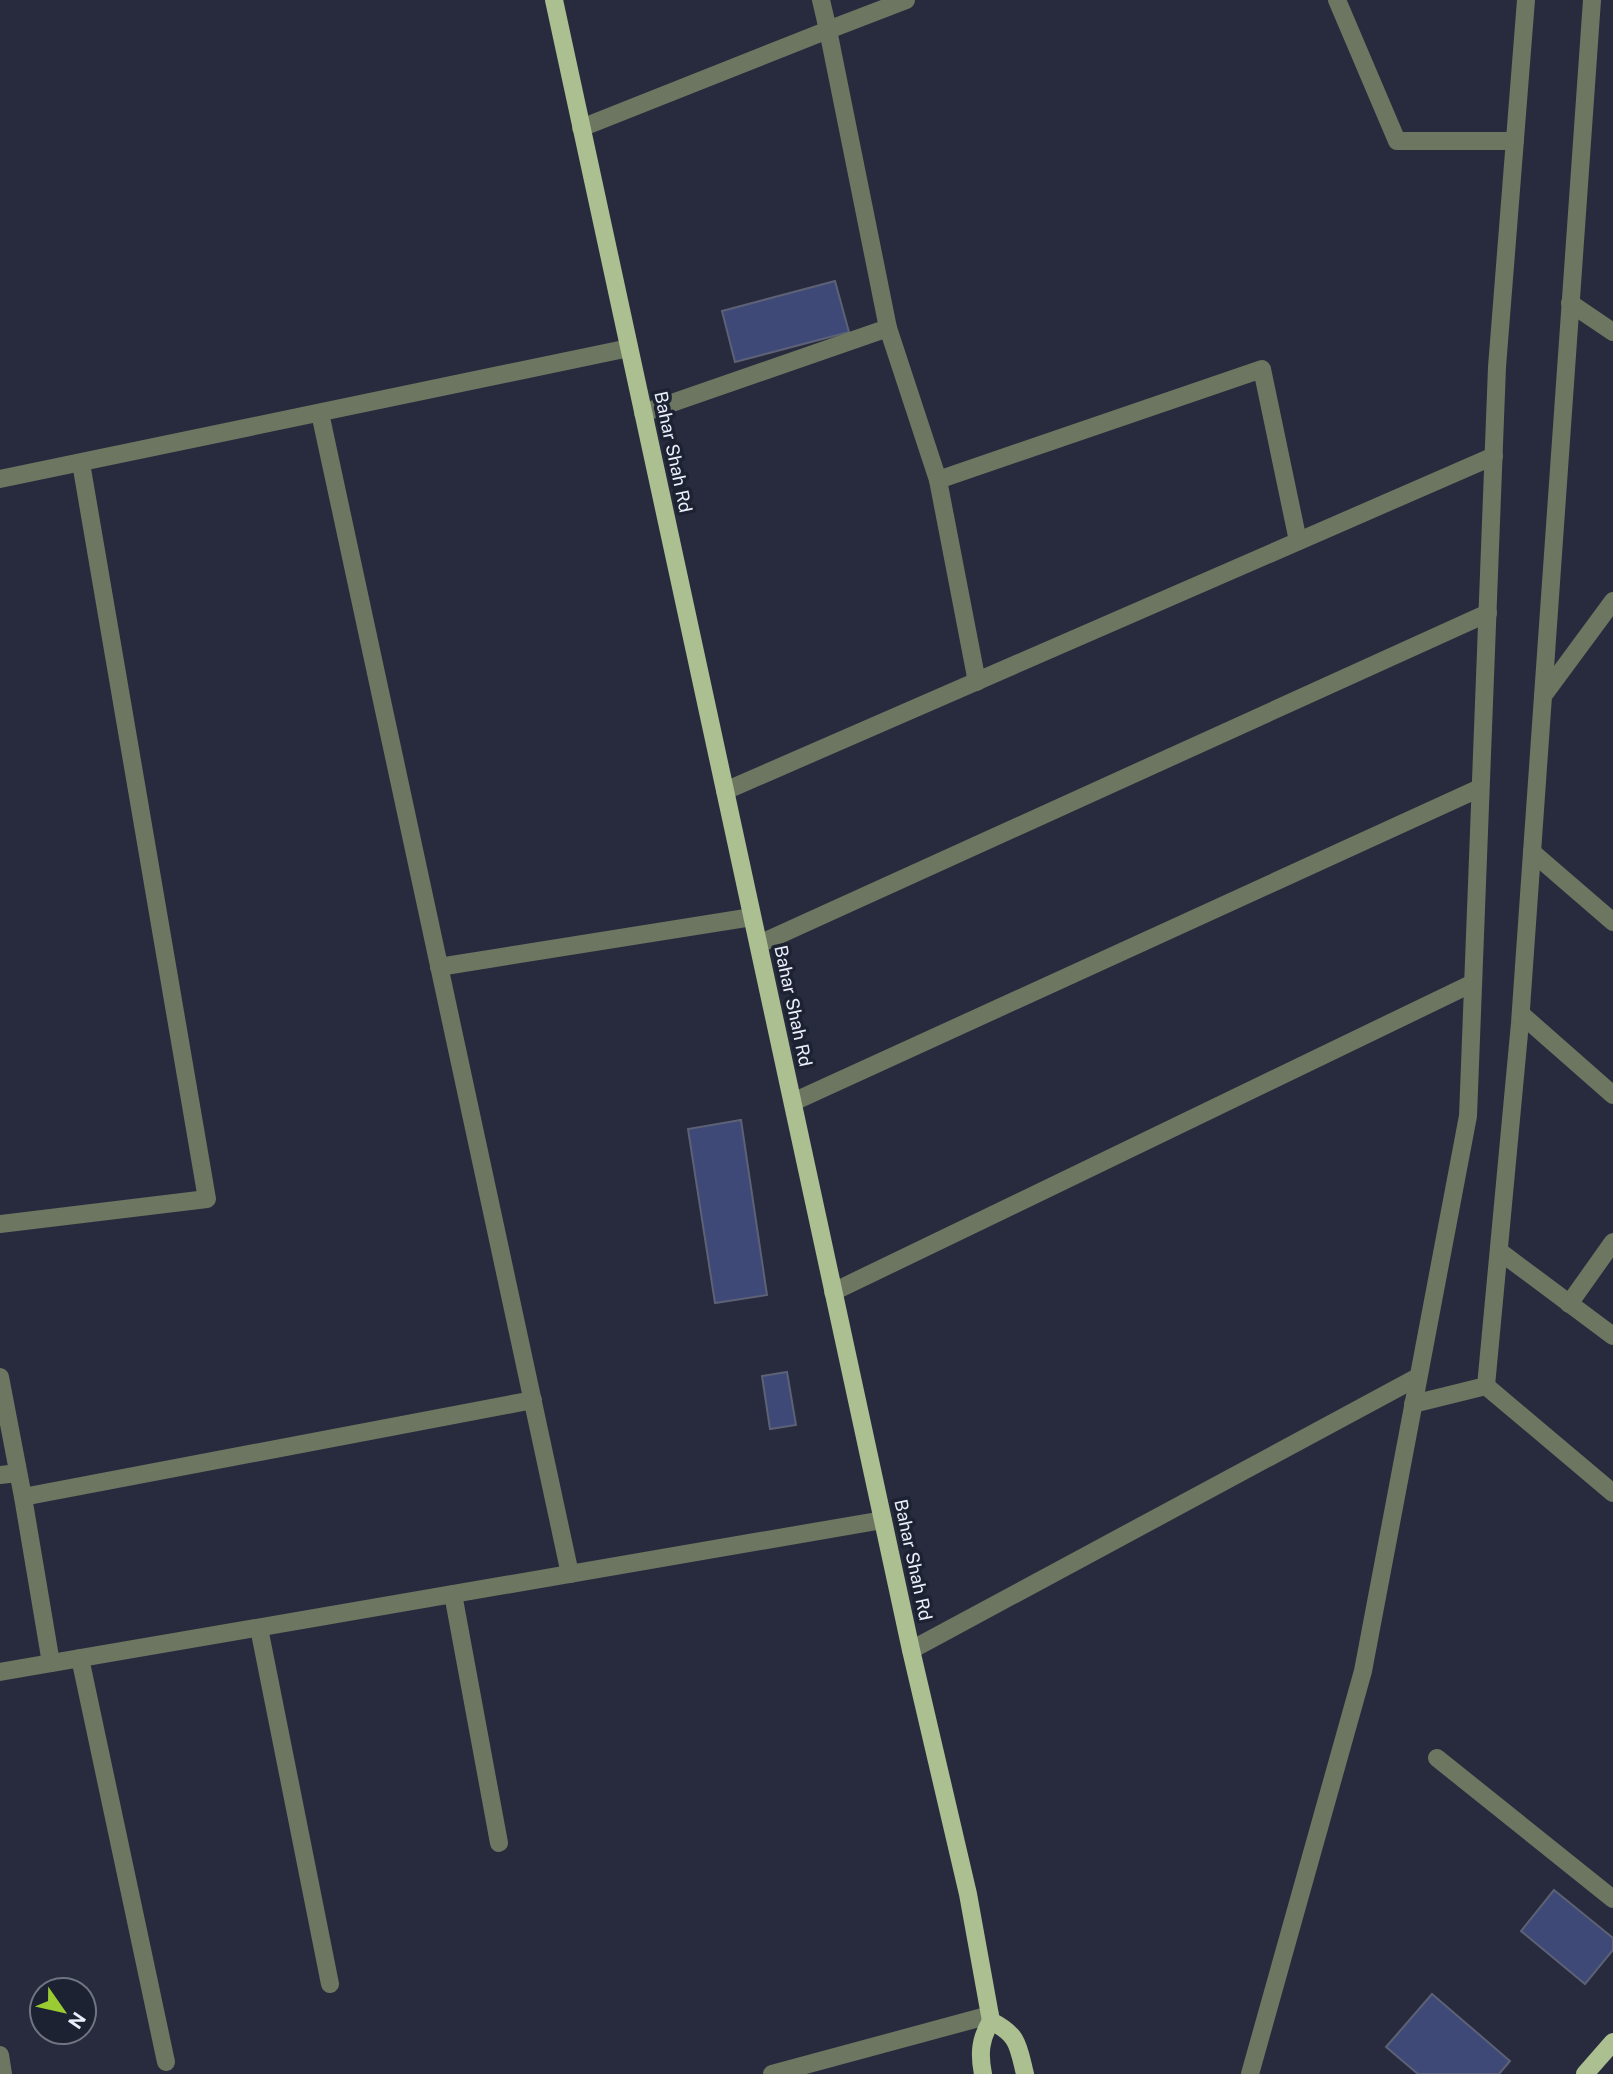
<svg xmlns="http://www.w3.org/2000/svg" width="1613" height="2074" font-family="'Public Sans',sans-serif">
  <rect width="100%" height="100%" fill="#272b3d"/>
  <g fill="#3e4977" stroke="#5c6175" stroke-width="2">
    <polygon points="835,281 849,332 735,362 722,311"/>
    <polygon points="741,1120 767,1295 715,1303 688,1129"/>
    <polygon points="787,1372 796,1425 770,1429 762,1376"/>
    <polygon points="1554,1890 1613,1938 1613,1950 1585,1984 1521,1931"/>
    <polygon points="1432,1994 1510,2061 1499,2074 1418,2074 1386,2047"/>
  </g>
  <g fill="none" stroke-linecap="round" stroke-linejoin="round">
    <g stroke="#6c7660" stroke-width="18">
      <polyline points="821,0 828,30 906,0"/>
      <polyline points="1337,0 1397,141 1515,141"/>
      <polyline points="581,128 828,30 888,328 643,413"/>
      <polyline points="1570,303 1613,332"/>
      <polyline points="888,328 938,480 977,682"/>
      <polyline points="320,413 570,1574"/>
      <polyline points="0,479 629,348"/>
      <polyline points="938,480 1262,369 1298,541"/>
      <polyline points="1543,696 1613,601"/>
      <polyline points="725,791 1494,456"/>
      <polyline points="1532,852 1613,922"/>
      <polyline points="759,944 1488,613"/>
      <polyline points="439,967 752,917"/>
      <polyline points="1521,1014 1613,1095"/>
      <polyline points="793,1102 1480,788"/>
      <polyline points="0,1224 207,1199 81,463"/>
      <polyline points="1499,1251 1613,1336"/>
      <polyline points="833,1292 1473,983"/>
      <polyline points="1569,1304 1613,1242"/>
      <polyline points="0,1377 23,1497"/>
      <polyline points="1486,1386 1613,1493"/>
      <polyline points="1413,1404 1486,1386 1520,1023 1592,0"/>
      <polyline points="0,1475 18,1473"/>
      <polyline points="453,1594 499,1843"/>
      <polyline points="259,1628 330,1984"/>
      <polyline points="911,1650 1418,1377"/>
      <polyline points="80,1658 166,2062"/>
      <polyline points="51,1663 23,1497 533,1400"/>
      <polyline points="0,1672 883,1520"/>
      <polyline points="1437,1758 1613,1899"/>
      <polyline points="0,2055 3,2074"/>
      <polyline points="772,2074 990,2015"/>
      <polyline points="1250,2074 1363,1671 1468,1116 1497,367 1526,0"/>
    </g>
    <g stroke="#acbf91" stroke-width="18">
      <polyline points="554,0 911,1650 968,1894 991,2021"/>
      <path d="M991,2021C1019,2035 1018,2046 1025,2074"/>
      <path d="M983,2074C979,2054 980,2039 991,2021"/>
      <polyline points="1585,2074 1613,2042"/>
    </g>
  </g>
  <g text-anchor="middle" stroke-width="7" stroke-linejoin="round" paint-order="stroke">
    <g font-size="18" fill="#eceffb" stroke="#1d2232">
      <text transform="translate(673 452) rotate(78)" y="6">Bahar Shah Rd</text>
      <text transform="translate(793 1006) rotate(78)" y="6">Bahar Shah Rd</text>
      <text transform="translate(913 1560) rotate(78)" y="6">Bahar Shah Rd</text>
    </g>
  </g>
  <g transform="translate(63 2011) rotate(124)"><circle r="33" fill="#1d2232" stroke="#707482" stroke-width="2"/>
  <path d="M0-5L12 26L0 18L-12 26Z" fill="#9bcb33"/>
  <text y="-10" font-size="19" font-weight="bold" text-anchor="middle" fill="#eceffb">N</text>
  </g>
</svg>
